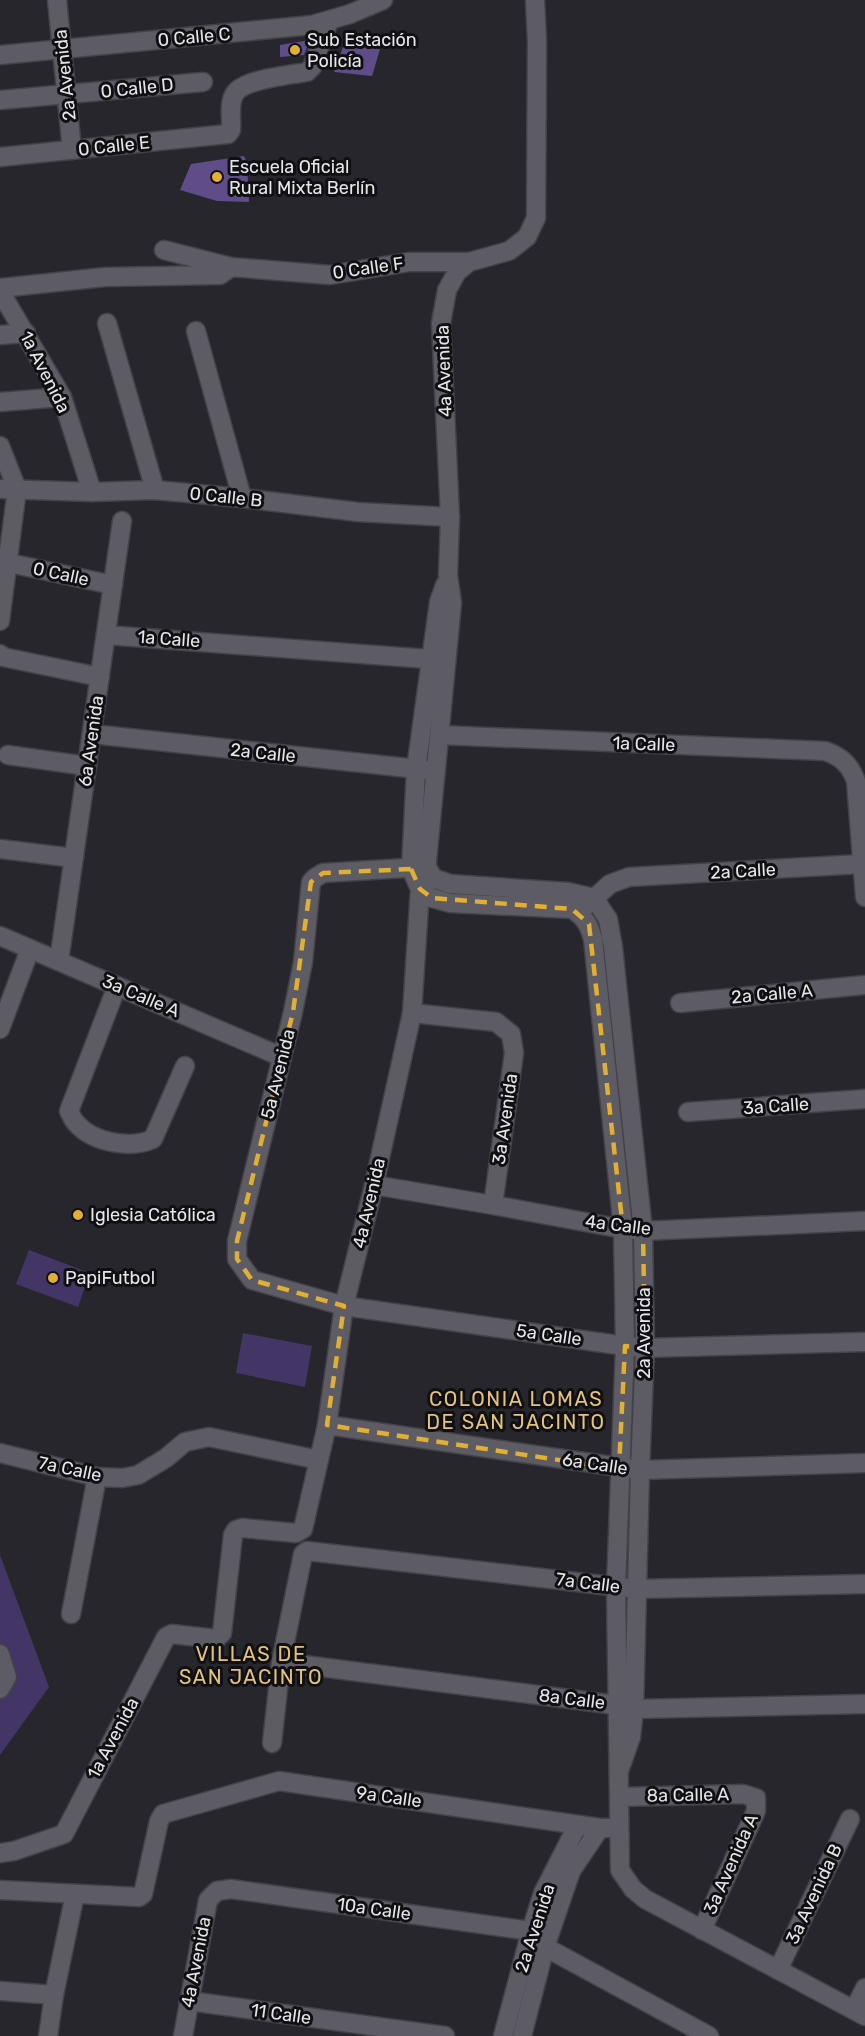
<svg xmlns="http://www.w3.org/2000/svg" width="865" height="2036" font-family="Rubik,sans-serif">
  <rect width="100%" height="100%" fill="#28262d"/>
  <g fill="#443567">
    <polygon points="29,1250 90,1273 78,1307 16,1284"/>
    <polygon points="243,1333 312,1346 305,1387 236,1373"/>
    <polygon points="0,1555 49,1687 0,1755"/>
  </g>
  <g fill="#5e4d89">
    <polygon points="348,33 383,39 372,76 334,72"/>
    <polygon points="310,40 304,55 280,57 280,45"/>
    <polygon points="244,156 247,163 249,202 217,201 180,190 191,164"/>
  </g>
  <g fill="none" stroke-linecap="round" stroke-linejoin="round">
    <defs>
      <g id="minor">
        <polyline points="57,0 72,150"/>
        <polyline points="535,0 537,42 536,218 527,237 509,251 469,262 457,272 447,290 441,323 450,517 448,575 452,603 427,861 427,867 433,878 450,884 568,892 594,898 608,919 613,947 643,1231 645,1348 640,1470 634,1709 631,1737 619,1771"/>
        <polyline points="0,55 312,25 350,14 383,0"/>
        <polyline points="0,100 203,82"/>
        <path d="M0,157L228,134L231,130C232,118 228,104 235,93C245,79 290,75 307,72L312,67L329,21"/>
        <polyline points="164,250 231,267"/>
        <polyline points="0,288 105,277 220,275 231,267 330,275 409,262 469,262"/>
        <polyline points="0,291 62,397 92,492"/>
        <polyline points="107,323 155,490"/>
        <polyline points="196,331 242,498"/>
        <polyline points="0,335 26,333"/>
        <polyline points="0,402 62,397"/>
        <polyline points="0,446 17,489 0,621"/>
        <polyline points="0,489 92,492 155,490 242,498 358,512 450,517"/>
        <polyline points="9,563 113,585"/>
        <path d="M445,585L439,602L416,769L411,869L420,889L432,898L450,903L572,909C585,917 589,925 593,939L623,1229L625,1346L616,1587L620,1870L633,1889L645,1899L865,2016"/>
        <polyline points="106,635 442,660"/>
        <polyline points="0,654 3,657 100,677"/>
        <polyline points="92,734 427,770"/>
        <path d="M440,735L825,751C842,757 850,765 856,781L865,897"/>
        <polyline points="8,755 87,766"/>
        <polyline points="0,849 74,858"/>
        <polyline points="422,867 323,873 315,878 311,882 303,962 293,1012 237,1241 237,1259 252,1280 344,1306 625,1346 645,1348 865,1342"/>
        <polyline points="587,905 610,884 629,877 862,864"/>
        <polyline points="0,936 282,1057"/>
        <polyline points="59,961 122,521"/>
        <path d="M117,986L69,1111C71,1115 73,1120 76,1123C93,1143 131,1149 153,1139L185,1066"/>
        <polyline points="680,1003 865,985"/>
        <polyline points="412,1013 496,1022 511,1034 514,1053 493,1205"/>
        <polyline points="0,1029 30,949"/>
        <polyline points="688,1112 865,1099"/>
        <polyline points="374,1185 493,1205 623,1229 643,1231 865,1221"/>
        <polyline points="327,1425 640,1470 865,1463"/>
        <polyline points="0,1453 97,1477 122,1478 138,1475 166,1458 185,1442 209,1437 319,1460"/>
        <polyline points="71,1614 97,1477"/>
        <polyline points="0,1654 7,1677 0,1689"/>
        <polyline points="281,1662 616,1705 634,1709 865,1704"/>
        <polyline points="272,1743 281,1662 303,1554 307,1551 637,1589 865,1584"/>
        <polyline points="619,1797 743,1794 756,1798 756,1811 702,1930"/>
        <polyline points="0,1853 14,1851 64,1834 166,1637 172,1634 216,1639 222,1633 233,1535 236,1530 242,1528 296,1533 303,1529 327,1425 344,1306 374,1185 412,1013 420,889 427,883"/>
        <polyline points="0,1890 139,1897 143,1894 159,1821 163,1814 279,1781 600,1828 619,1828"/>
        <polyline points="545,1947 709,2036"/>
        <polyline points="778,1970 850,1819"/>
        <polyline points="0,1991 54,1995"/>
        <polyline points="189,2001 445,2036"/>
        <polyline points="854,2010 865,1988"/>
        <polyline points="48,2036 54,1995 75,1894"/>
        <polyline points="183,2036 208,1900 217,1891 231,1889 531,1931"/>
        <polyline points="503,2036 531,1931 543,1893 574,1832 580,1825"/>
        <polyline points="522,2036 545,1947 571,1871 600,1828"/>
      </g>
    </defs>
    <use href="#minor" stroke="#444248" stroke-width="21"/>
    <use href="#minor" stroke="#5d5b63" stroke-width="18"/>
  </g>
  <path fill="none" stroke="#e1af34" stroke-width="4.5" stroke-dasharray="12 8" stroke-linejoin="round" d="M411,869L420,889L432,898L572,909L589,924L623,1229L643,1231L645,1348L625,1346L619,1469L327,1425L344,1306L252,1280L237,1259V1241L293,1012L311,882L323,873Z"/>
  <g fill="#e1af34" stroke="#101013" stroke-width="2">
    <circle cx="295" cy="50" r="6"/>
    <circle cx="217" cy="177" r="6"/>
    <circle cx="78" cy="1215" r="6"/>
    <circle cx="53" cy="1278" r="6"/>
  </g>
  <g text-anchor="middle" stroke-width="6" stroke-linejoin="round" paint-order="stroke">
    <g font-size="18" fill="#e6e5e9" stroke="#101013">
      <text transform="translate(194 37) rotate(-5)" y="6">0 Calle C</text>
      <text transform="translate(65 75) rotate(-96)" y="6">2a Avenida</text>
      <text transform="translate(137 88) rotate(-6)" y="6">0 Calle D</text>
      <text transform="translate(114 146) rotate(-6)" y="6">0 Calle E</text>
      <text transform="translate(368 268) rotate(-8)" y="6">0 Calle F</text>
      <text transform="translate(444 371) rotate(-92)" y="6">4a Avenida</text>
      <text transform="translate(45 372) rotate(63)" y="6">1a Avenida</text>
      <text transform="translate(226 497) rotate(6)" y="6">0 Calle B</text>
      <text transform="translate(61 574) rotate(12)" y="6">0 Calle</text>
      <text transform="translate(169 639) rotate(4)" y="6">1a Calle</text>
      <text transform="translate(91 741) rotate(-82)" y="6">6a Avenida</text>
      <text transform="translate(644 744) rotate(2)" y="6">1a Calle</text>
      <text transform="translate(263 753) rotate(6)" y="6">2a Calle</text>
      <text transform="translate(743 871) rotate(-3)" y="6">2a Calle</text>
      <text transform="translate(772 994) rotate(-5)" y="6">2a Calle A</text>
      <text transform="translate(141 996) rotate(23)" y="6">3a Calle A</text>
      <text transform="translate(278 1074) rotate(-76)" y="6">5a Avenida</text>
      <text transform="translate(776 1106) rotate(-4)" y="6">3a Calle</text>
      <text transform="translate(505 1119) rotate(-82)" y="6">3a Avenida</text>
      <text transform="translate(369 1203) rotate(-77)" y="6">4a Avenida</text>
      <text transform="translate(618 1225) rotate(7)" y="6">4a Calle</text>
      <text transform="translate(644 1333) rotate(-90)" y="6">2a Avenida</text>
      <text transform="translate(549 1335) rotate(8)" y="6">5a Calle</text>
      <text transform="translate(595 1464) rotate(8)" y="6">6a Calle</text>
      <text transform="translate(70 1469) rotate(12)" y="6">7a Calle</text>
      <text transform="translate(588 1583) rotate(7)" y="6">7a Calle</text>
      <text transform="translate(572 1699) rotate(7)" y="6">8a Calle</text>
      <text transform="translate(113 1738) rotate(-62)" y="6">1a Avenida</text>
      <text transform="translate(688 1795) rotate(-1)" y="6">8a Calle A</text>
      <text transform="translate(389 1797) rotate(8)" y="6">9a Calle</text>
      <text transform="translate(731 1864) rotate(-66)" y="6">3a Avenida A</text>
      <text transform="translate(814 1894) rotate(-65)" y="6">3a Avenida B</text>
      <text transform="translate(374 1909) rotate(8)" y="6">10a Calle</text>
      <text transform="translate(535 1928) rotate(-72)" y="6">2a Avenida</text>
      <text transform="translate(196 1962) rotate(-79)" y="6">4a Avenida</text>
      <text transform="translate(281 2014) rotate(8)" y="6">11 Calle</text>
    </g>
    <g font-size="18" fill="#e6e5e9" stroke="#101013" text-anchor="start">
      <text x="307" y="46">Sub Estación<tspan x="307" dy="21">Policía</tspan></text>
      <text x="229" y="173">Escuela Oficial<tspan x="229" dy="21">Rural Mixta Berlín</tspan></text>
      <text x="90" y="1221">Iglesia Católica</text>
      <text x="65" y="1284">PapiFutbol</text>
    </g>
    <g font-size="20" letter-spacing="1.5" fill="#e4c379" stroke="#101013">
      <text x="516" y="1406">COLONIA LOMAS<tspan x="516" dy="23">DE SAN JACINTO</tspan></text>
      <text x="251" y="1661">VILLAS DE<tspan x="251" dy="23">SAN JACINTO</tspan></text>
    </g>
  </g>
</svg>
